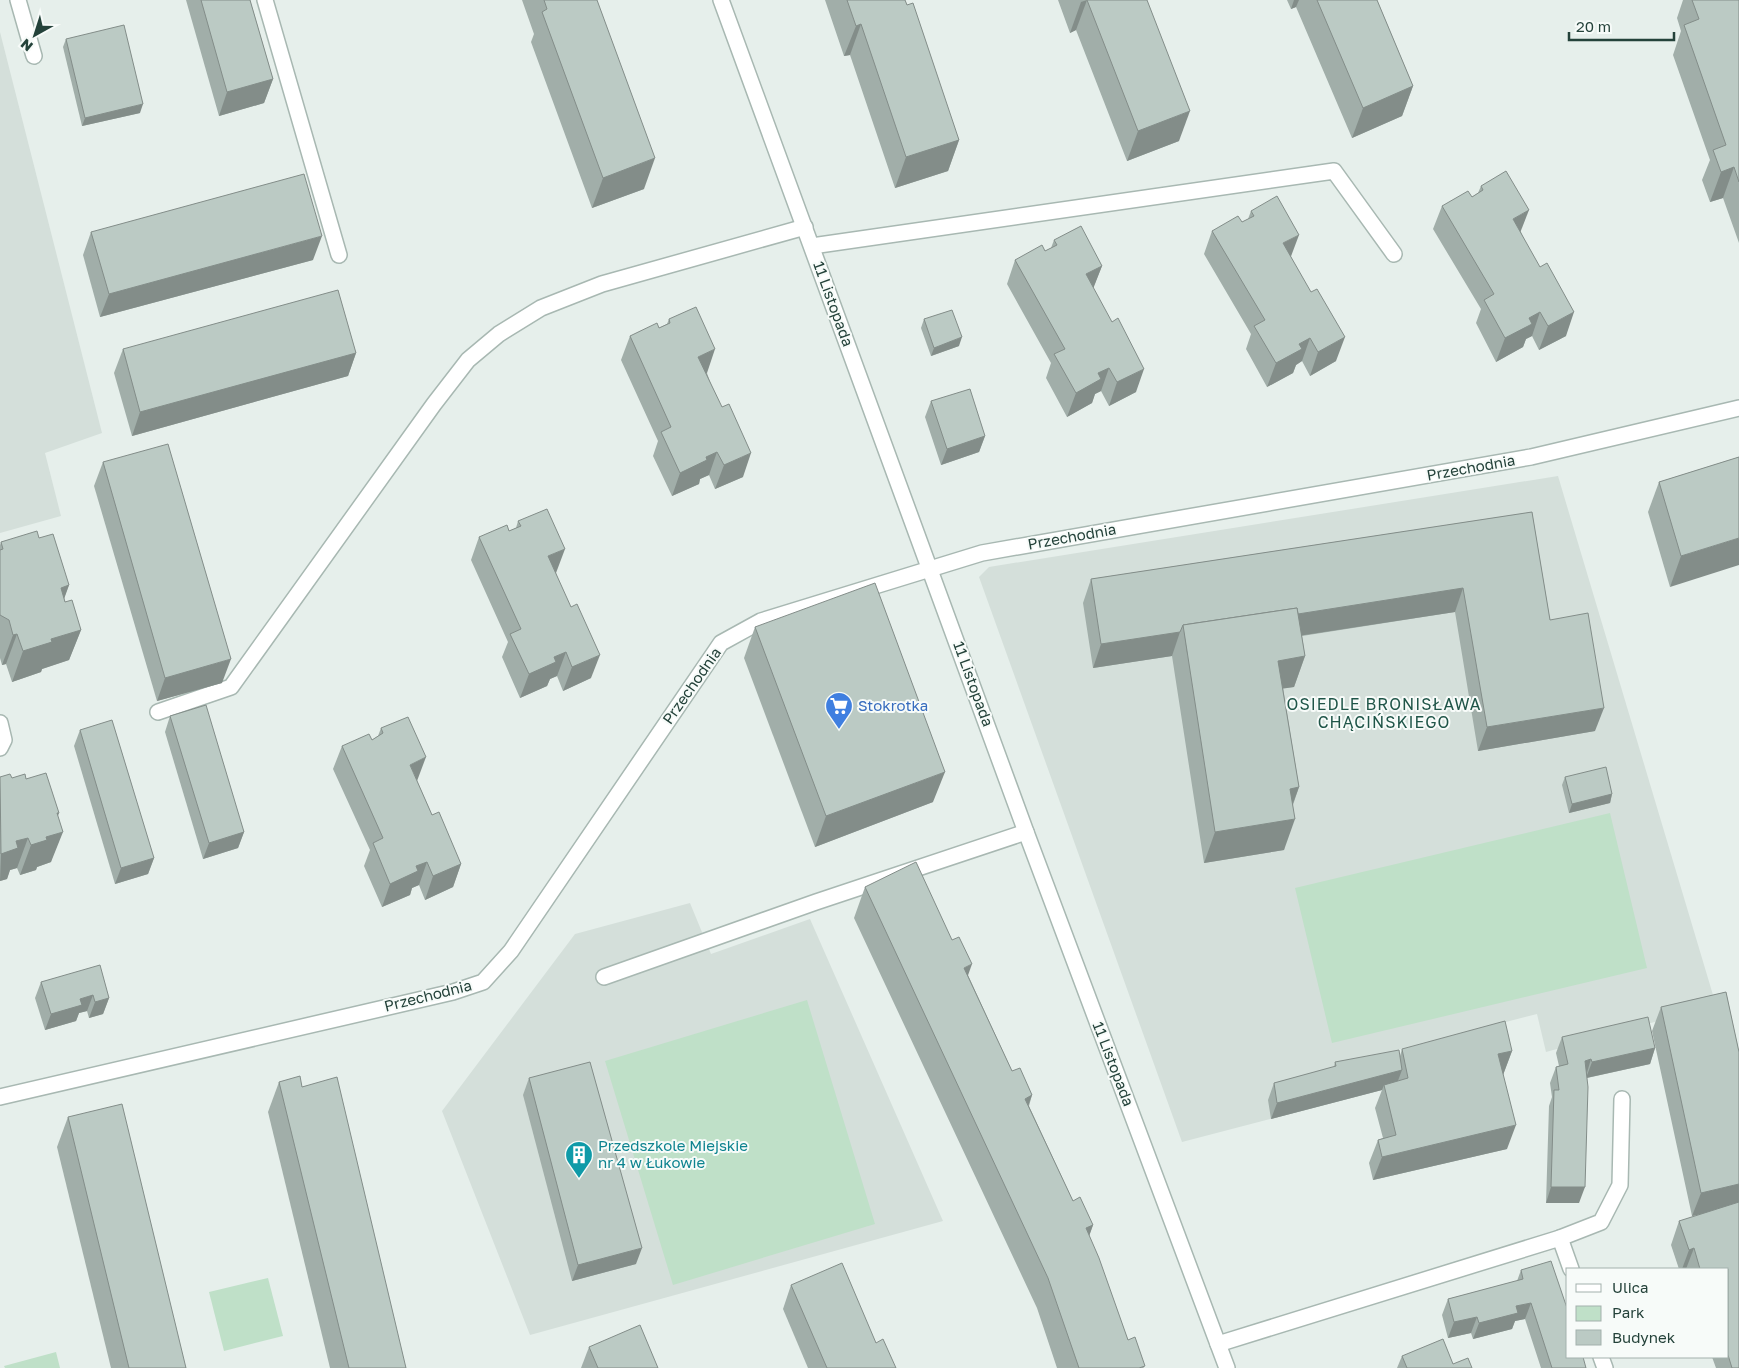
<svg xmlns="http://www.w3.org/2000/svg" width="1739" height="1368" font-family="'Golos Text',sans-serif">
  <rect width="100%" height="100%" fill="#e6efeb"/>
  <g fill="#d4dfda">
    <polygon points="0,32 102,433 45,453 61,516 0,533"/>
    <polygon points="1558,476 1716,1005 1546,1052 1537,1014 1390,1052 1396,1086 1182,1142 979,577 989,567"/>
    <polygon points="690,903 711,954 810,919 943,1221 530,1335 442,1111 575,934"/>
  </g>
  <g fill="#bfe0c8">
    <polygon points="1610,813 1647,968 1332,1043 1295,888"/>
    <polygon points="807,1000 875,1224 673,1285 605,1061"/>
    <polygon points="268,1278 283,1336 224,1351 209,1292"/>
    <polygon points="56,1352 60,1368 5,1368 4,1366"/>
  </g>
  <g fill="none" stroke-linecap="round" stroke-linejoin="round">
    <defs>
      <g id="minor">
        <polyline points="18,0 34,56"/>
        <polyline points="265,0 339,255"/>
        <polyline points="721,0 1026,832 1227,1368"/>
        <polyline points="812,246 1334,171 1394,254"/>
        <polyline points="158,712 231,687 434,404 468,360 499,334 541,308 602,284 805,227"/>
        <polyline points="0,723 4,740 0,748"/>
        <polyline points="604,977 816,902 1026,832"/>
        <polyline points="0,1097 453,992 483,982 511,951 721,643 761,621 982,553 1531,457 1739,408"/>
        <polyline points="1560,1238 1601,1222 1620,1185 1622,1099"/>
        <polyline points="1218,1344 1560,1238 1571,1269"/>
        <polyline points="1601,1357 1605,1368"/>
      </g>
    </defs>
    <use href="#minor" stroke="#a8b8b2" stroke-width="18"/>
    <use href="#minor" stroke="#fff" stroke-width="15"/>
  </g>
  <g fill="#a1aea9">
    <polygon points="186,0 250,0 273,79 264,103 219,116"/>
    <polygon points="522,0 597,0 644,189 592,208 531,42 534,34"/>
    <polygon points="825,0 905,0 959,140 948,171 895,188 850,55 844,56"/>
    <polygon points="1058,0 1147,0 1179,141 1127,161 1076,30 1070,33"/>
    <polygon points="1287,0 1377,0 1413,86 1402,116 1352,138 1296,7 1291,9"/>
    <polygon points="1683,0 1739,0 1739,243 1723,198 1710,202 1702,180 1710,160 1673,55 1681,31 1677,18"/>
    <polygon points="66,39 140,113 82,126 63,47"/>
    <polygon points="1481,186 1521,232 1566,336 1539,350 1532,336 1526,339 1523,347 1496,362 1476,323 1481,309 1433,229 1442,206 1472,197 1478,193"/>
    <polygon points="1251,211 1291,257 1336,361 1310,376 1302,361 1296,365 1293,373 1267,387 1246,349 1251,334 1204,254 1212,231 1242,222 1248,219"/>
    <polygon points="91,232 313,260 100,317 83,255"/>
    <polygon points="1054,240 1102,266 1093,288 1136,392 1109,406 1101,391 1095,394 1092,403 1067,417 1046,378 1051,363 1007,284 1015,260 1045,251 1051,248"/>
    <polygon points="669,319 707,373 743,477 715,489 709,475 700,479 699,484 672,496 653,456 658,441 621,360 630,336 659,328 667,324"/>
    <polygon points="924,319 959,346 931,356 921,328"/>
    <polygon points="123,349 356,353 348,376 132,436 114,373"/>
    <polygon points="931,401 985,436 979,452 941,465 925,417"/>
    <polygon points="1739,457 1670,587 1648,512 1659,482"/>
    <polygon points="103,462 222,683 157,701 94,486"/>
    <polygon points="1532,512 1550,620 1595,731 1478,751 1455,612 1302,636 1305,656 1294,687 1283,688 1299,787 1293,805 1284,850 1204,863 1172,656 1093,668 1083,603 1091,579"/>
    <polygon points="518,521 556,573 591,678 563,691 557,676 550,679 547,686 520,698 502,657 508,642 471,560 479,537 509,531 516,528"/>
    <polygon points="39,538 69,585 64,598 65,602 81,630 69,660 42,669 41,672 12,682 6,664 2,665 0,658 0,545 1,542"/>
    <polygon points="755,627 933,802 815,847 744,658"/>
    <polygon points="170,716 244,832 238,848 203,859 165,732"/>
    <polygon points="381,728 417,781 432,815 461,864 453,887 425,900 419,885 412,888 410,895 382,907 364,866 370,850 333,769 342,746 372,740 378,736"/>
    <polygon points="80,730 154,858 148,874 115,884 74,746"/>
    <polygon points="0,777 26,779 58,816 51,862 37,867 36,870 20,875 17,868 10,870 7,879 0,881"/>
    <polygon points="1565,777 1612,794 1610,803 1569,813 1562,785"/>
    <polygon points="865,887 968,975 1012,1071 1032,1095 1029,1106 1073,1201 1093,1225 1089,1236 1128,1340 1144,1368 1057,1368 1037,1308 854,918"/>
    <polygon points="41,982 109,998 103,1014 89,1018 87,1011 79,1013 76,1021 45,1030 35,998"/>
    <polygon points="1726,992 1739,1052 1739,1368 1716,1368 1712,1357 1728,1357 1728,1269 1679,1269 1671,1245 1679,1221 1700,1215 1692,1216 1652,1031 1661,1007"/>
    <polygon points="1562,1037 1655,1048 1650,1064 1587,1078 1579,1203 1546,1203 1549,1106 1552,1097 1550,1083 1556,1067 1559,1066 1556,1053"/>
    <polygon points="1402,1049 1512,1051 1503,1075 1507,1149 1373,1180 1369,1163 1378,1140 1383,1138 1375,1108 1382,1090 1271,1119 1268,1100 1274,1083 1334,1067 1335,1062 1400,1056"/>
    <polygon points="529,1078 636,1264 572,1281 523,1095"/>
    <polygon points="279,1082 302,1087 406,1368 330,1368 268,1112"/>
    <polygon points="68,1117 186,1368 111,1368 57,1147"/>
    <polygon points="1521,1270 1586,1368 1541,1368 1525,1319 1515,1321 1512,1329 1473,1339 1471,1333 1448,1338 1442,1315 1448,1299 1517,1281"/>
    <polygon points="791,1285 876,1343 896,1368 808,1368 783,1309"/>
    <polygon points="589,1347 658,1368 581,1368"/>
    <polygon points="1402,1356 1453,1364 1472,1368 1397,1368"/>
  </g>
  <g fill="#838d89">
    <polygon points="1087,0 1076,30 1070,33 1081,2"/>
    <polygon points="1294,0 1299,0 1296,7 1291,9"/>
    <polygon points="861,24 850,55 844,56 856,26"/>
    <polygon points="273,79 264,103 219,116 227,92"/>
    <polygon points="1413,86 1402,116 1352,138 1363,108"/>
    <polygon points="143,104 140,113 82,126 85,118"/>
    <polygon points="1190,111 1179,141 1127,161 1138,131"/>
    <polygon points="959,140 948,171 895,188 906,157"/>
    <polygon points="655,158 644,189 592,208 603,178"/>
    <polygon points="1734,167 1723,198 1710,202 1721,172"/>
    <polygon points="1529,210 1520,233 1513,219"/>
    <polygon points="1299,235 1290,259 1283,243"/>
    <polygon points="322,236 313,260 100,317 109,294"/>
    <polygon points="1102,266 1093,289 1086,274"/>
    <polygon points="1540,312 1532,336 1526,339 1523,347 1496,362 1505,338 1529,318"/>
    <polygon points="1574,312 1566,336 1539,350 1548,326"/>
    <polygon points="962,337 959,346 931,356 934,348"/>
    <polygon points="1345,337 1336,361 1310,376 1318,352"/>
    <polygon points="1310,338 1302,361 1296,365 1293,373 1267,387 1276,363 1299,344"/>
    <polygon points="715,349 707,373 690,380 698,357"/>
    <polygon points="356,353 348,376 132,436 140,412"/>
    <polygon points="1109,368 1101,391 1095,394 1092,403 1067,417 1076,393 1098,373"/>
    <polygon points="1144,369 1136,392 1109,406 1117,382"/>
    <polygon points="985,436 979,452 941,465 947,449"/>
    <polygon points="717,452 709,475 700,479 699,484 672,496 680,473 706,457"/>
    <polygon points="751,453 743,477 715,489 724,465"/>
    <polygon points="1739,538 1739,565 1670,587 1681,556"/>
    <polygon points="565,549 556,573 539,580 548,556"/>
    <polygon points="69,585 58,616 61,588"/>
    <polygon points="1463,588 1455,612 1187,653 1184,632"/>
    <polygon points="81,630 69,660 42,669 41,672 12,682 23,651 51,639"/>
    <polygon points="1180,632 1172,656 1093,668 1101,644"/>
    <polygon points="17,634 6,664 2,665 13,635"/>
    <polygon points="566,652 557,676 550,679 547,686 520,698 529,674 554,657"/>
    <polygon points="600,655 591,678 563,691 572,667"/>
    <polygon points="1305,656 1294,687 1267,691 1278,661"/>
    <polygon points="231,659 222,683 157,701 165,678"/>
    <polygon points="1604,708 1595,731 1478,751 1487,727"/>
    <polygon points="426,757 417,781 410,765"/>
    <polygon points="945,772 933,802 815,847 826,816"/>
    <polygon points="1299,787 1288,817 1290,789"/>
    <polygon points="1612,794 1610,803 1569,813 1572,804"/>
    <polygon points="57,813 59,813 51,835 63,832 51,862 37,867 36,870 20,875 31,845"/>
    <polygon points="1295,819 1284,850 1204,863 1215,832"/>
    <polygon points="244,832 238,848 203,859 209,843"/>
    <polygon points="28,838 17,868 10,870 7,879 0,881 1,854 16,841"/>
    <polygon points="154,858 148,874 115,884 121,868"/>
    <polygon points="427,862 419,885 412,888 410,895 382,907 390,884 416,866"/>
    <polygon points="461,864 453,887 425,900 433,876"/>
    <polygon points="972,964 961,995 964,968"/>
    <polygon points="93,995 87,1011 79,1013 76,1021 45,1030 51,1014 80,999"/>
    <polygon points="109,998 103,1014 89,1018 95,1002"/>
    <polygon points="1655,1048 1650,1064 1586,1078 1592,1062"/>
    <polygon points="1512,1051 1503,1075 1498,1054"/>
    <polygon points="1591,1059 1586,1076 1585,1061"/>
    <polygon points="1402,1070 1396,1086 1384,1085 1382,1090 1271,1119 1277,1103"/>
    <polygon points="1032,1095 1021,1126 1025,1099"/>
    <polygon points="1516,1125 1507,1149 1373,1180 1382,1157"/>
    <polygon points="1739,1184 1739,1206 1692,1216 1701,1193"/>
    <polygon points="1551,1187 1585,1187 1579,1203 1546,1203"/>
    <polygon points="1093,1225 1082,1256 1086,1228"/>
    <polygon points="642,1248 636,1264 572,1281 578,1265"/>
    <polygon points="1694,1248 1686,1269 1682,1269 1689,1250"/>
    <polygon points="1531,1303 1525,1319 1515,1321 1512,1329 1473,1339 1479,1323 1516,1306"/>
    <polygon points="1477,1317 1471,1333 1448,1338 1454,1322"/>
  </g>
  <g fill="#bbcac4" stroke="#838d89">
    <polygon points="201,0 250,0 273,79 227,92"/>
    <polygon points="544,0 597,0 655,158 603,178 542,12 547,9"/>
    <polygon points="847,0 905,0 907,5 913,3 959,140 906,157 861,24 856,26"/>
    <polygon points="1087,0 1147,0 1190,111 1138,131"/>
    <polygon points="1317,0 1377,0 1413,86 1363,108"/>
    <polygon points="1692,0 1739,0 1739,182 1734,167 1721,172 1713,150 1726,145 1684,25 1699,19"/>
    <polygon points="124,25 143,104 85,118 66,39"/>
    <polygon points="1506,171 1529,210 1513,219 1540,267 1547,263 1574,312 1548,326 1540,312 1529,318 1532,324 1505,338 1484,300 1494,294 1442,206 1468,191 1472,197 1483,190 1481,186"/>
    <polygon points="304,174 322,236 109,294 91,232"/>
    <polygon points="1277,196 1299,235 1283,243 1311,292 1317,289 1345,337 1318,352 1310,338 1299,344 1302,349 1276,363 1254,326 1265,320 1212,231 1238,216 1242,222 1254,216 1251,211"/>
    <polygon points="1081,226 1102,266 1086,274 1112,322 1118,318 1144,369 1117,382 1109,368 1098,373 1101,379 1076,393 1054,354 1065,349 1015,260 1042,245 1045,251 1057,245 1054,240"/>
    <polygon points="338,290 356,353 140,412 123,349"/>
    <polygon points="696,307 715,349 698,357 722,407 729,404 751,453 724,465 717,452 706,457 707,460 680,473 661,432 671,427 630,336 657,323 659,328 670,323 669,319"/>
    <polygon points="952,310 962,337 934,348 924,319"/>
    <polygon points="970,389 985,436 947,449 931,401"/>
    <polygon points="168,444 231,659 165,678 103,462"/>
    <polygon points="1739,457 1739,538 1681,556 1659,482"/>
    <polygon points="547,509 565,549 548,556 571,607 577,604 600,655 572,667 566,652 554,657 556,662 529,674 510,634 521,629 479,537 507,525 509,531 521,526 518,521"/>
    <polygon points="1532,512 1550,620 1588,613 1604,708 1487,727 1463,588 1298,614 1297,608 1183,625 1180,632 1101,644 1091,579"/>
    <polygon points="37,531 39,538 53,534 69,585 61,588 65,602 72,600 81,630 51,639 52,642 23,651 17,634 13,635 9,620 0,615 0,550 3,549 1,542"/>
    <polygon points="875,583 945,772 826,816 755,627"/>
    <polygon points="1297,608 1305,656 1278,661 1299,787 1290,789 1295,819 1215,832 1183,625"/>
    <polygon points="206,705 244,832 209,843 170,716"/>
    <polygon points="408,717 426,757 410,765 432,815 439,812 461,864 433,876 427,862 416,866 418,871 390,884 373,843 383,838 342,746 369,734 372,740 383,733 381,728"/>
    <polygon points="112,720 154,858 121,868 80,730"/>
    <polygon points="1606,767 1612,794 1572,804 1565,777"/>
    <polygon points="46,773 59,813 57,813 63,832 46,837 47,840 31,845 28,838 16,841 18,848 1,854 0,777 10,774 12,778 25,774 26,779"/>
    <polygon points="916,862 952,940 959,937 972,964 964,968 1012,1071 1020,1068 1032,1095 1025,1099 1073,1201 1080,1197 1093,1225 1086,1228 1099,1258 1128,1340 1135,1337 1145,1366 1139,1368 1079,1368 1048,1278 865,887"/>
    <polygon points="100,965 109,998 95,1002 93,995 80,999 82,1005 51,1014 41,982"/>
    <polygon points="1726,992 1739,1052 1739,1184 1701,1193 1661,1007"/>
    <polygon points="1648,1017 1655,1048 1592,1062 1591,1059 1585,1061 1588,1087 1585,1187 1551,1187 1554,1090 1559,1090 1556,1067 1568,1064 1562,1037"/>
    <polygon points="1505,1021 1512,1051 1498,1054 1516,1125 1382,1157 1378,1140 1396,1135 1384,1085 1408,1078 1402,1049"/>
    <polygon points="1399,1050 1402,1070 1277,1103 1274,1083 1336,1066 1335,1062"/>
    <polygon points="590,1062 642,1248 578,1265 529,1078"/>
    <polygon points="300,1076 302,1087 337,1077 406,1368 349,1368 279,1082"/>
    <polygon points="122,1104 186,1368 129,1368 68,1117"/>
    <polygon points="1739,1202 1739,1368 1732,1368 1728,1355 1728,1269 1700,1269 1694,1248 1689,1250 1679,1221"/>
    <polygon points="1551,1261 1568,1311 1568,1357 1583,1357 1586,1368 1552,1368 1531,1303 1516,1306 1518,1313 1479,1323 1477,1317 1454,1322 1448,1299 1523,1279 1521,1270"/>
    <polygon points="842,1263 876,1343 883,1339 896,1368 827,1368 791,1285"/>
    <polygon points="640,1325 658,1368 598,1368 589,1347"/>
    <polygon points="1443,1339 1453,1364 1468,1358 1472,1368 1407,1368 1402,1356"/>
  </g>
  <defs>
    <symbol id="supermarket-pin" viewBox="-11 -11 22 30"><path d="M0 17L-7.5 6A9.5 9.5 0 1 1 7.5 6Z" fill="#3f7fe0" stroke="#f7fbf9"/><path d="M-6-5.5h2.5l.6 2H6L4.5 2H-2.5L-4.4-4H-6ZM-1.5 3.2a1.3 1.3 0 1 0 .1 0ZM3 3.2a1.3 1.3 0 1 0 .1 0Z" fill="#fff"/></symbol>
    <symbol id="building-pin" viewBox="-11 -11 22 30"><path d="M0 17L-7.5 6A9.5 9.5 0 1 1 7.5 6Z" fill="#0f9aa8" stroke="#f7fbf9"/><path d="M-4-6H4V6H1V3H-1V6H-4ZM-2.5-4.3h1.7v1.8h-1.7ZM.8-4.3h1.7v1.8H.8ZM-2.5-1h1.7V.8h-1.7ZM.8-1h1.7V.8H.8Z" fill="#fff"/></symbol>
  </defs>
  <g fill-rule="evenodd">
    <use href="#supermarket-pin" x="823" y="690" width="32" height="43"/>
    <use href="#building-pin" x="563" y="1139" width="32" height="43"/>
  </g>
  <g text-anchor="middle" stroke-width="4" stroke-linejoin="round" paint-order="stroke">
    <g font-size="15" fill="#24423a" stroke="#f7fbf9">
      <text transform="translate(833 304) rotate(70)" y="5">11 Listopada</text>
      <text transform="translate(1471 468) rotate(-10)" y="5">Przechodnia</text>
      <text transform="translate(1072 537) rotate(-10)" y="5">Przechodnia</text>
      <text transform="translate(973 684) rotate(70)" y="5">11 Listopada</text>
      <text transform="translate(692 686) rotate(-55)" y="5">Przechodnia</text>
      <text transform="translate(428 996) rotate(-14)" y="5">Przechodnia</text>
      <text transform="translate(1113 1064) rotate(69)" y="5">11 Listopada</text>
    </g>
    <g font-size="15" fill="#366cbe" stroke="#f7fbf9" text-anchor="start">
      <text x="858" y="711">Stokrotka</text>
    </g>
    <g font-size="15" fill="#0d838f" stroke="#f7fbf9" text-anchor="start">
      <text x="598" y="1151">Przedszkole Miejskie<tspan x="598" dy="17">nr 4 w Łukowie</tspan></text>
    </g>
    <g font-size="16" letter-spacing="1" fill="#1f5548" stroke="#f7fbf9">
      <text x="1384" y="710">OSIEDLE BRONISŁAWA<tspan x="1384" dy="18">CHĄCIŃSKIEGO</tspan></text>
    </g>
  </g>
  <rect x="1566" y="1268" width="162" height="90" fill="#f7fbf9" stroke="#a3b1ad"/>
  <rect x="1576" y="1284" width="25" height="8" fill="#ffffff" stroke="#a3b1ad"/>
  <text x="1612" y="1293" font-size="15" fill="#24423a">Ulica</text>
  <rect x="1576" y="1306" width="25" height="15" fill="#bfe0c8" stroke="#a3b1ad"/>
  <text x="1612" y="1318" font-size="15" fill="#24423a">Park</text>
  <rect x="1576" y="1330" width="25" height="15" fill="#bbcac4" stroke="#a3b1ad"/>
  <text x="1612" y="1343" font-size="15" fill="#24423a">Budynek</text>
  <g transform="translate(35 35) rotate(219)" stroke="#f7fbf9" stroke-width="4" paint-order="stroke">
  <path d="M0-4L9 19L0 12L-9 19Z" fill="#24423a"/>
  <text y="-8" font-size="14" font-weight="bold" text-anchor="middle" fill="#24423a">N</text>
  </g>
  <path d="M1569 32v8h105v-8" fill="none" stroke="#24423a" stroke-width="2.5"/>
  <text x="1576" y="32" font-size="15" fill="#24423a" stroke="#f7fbf9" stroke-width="4" paint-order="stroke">20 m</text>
</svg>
